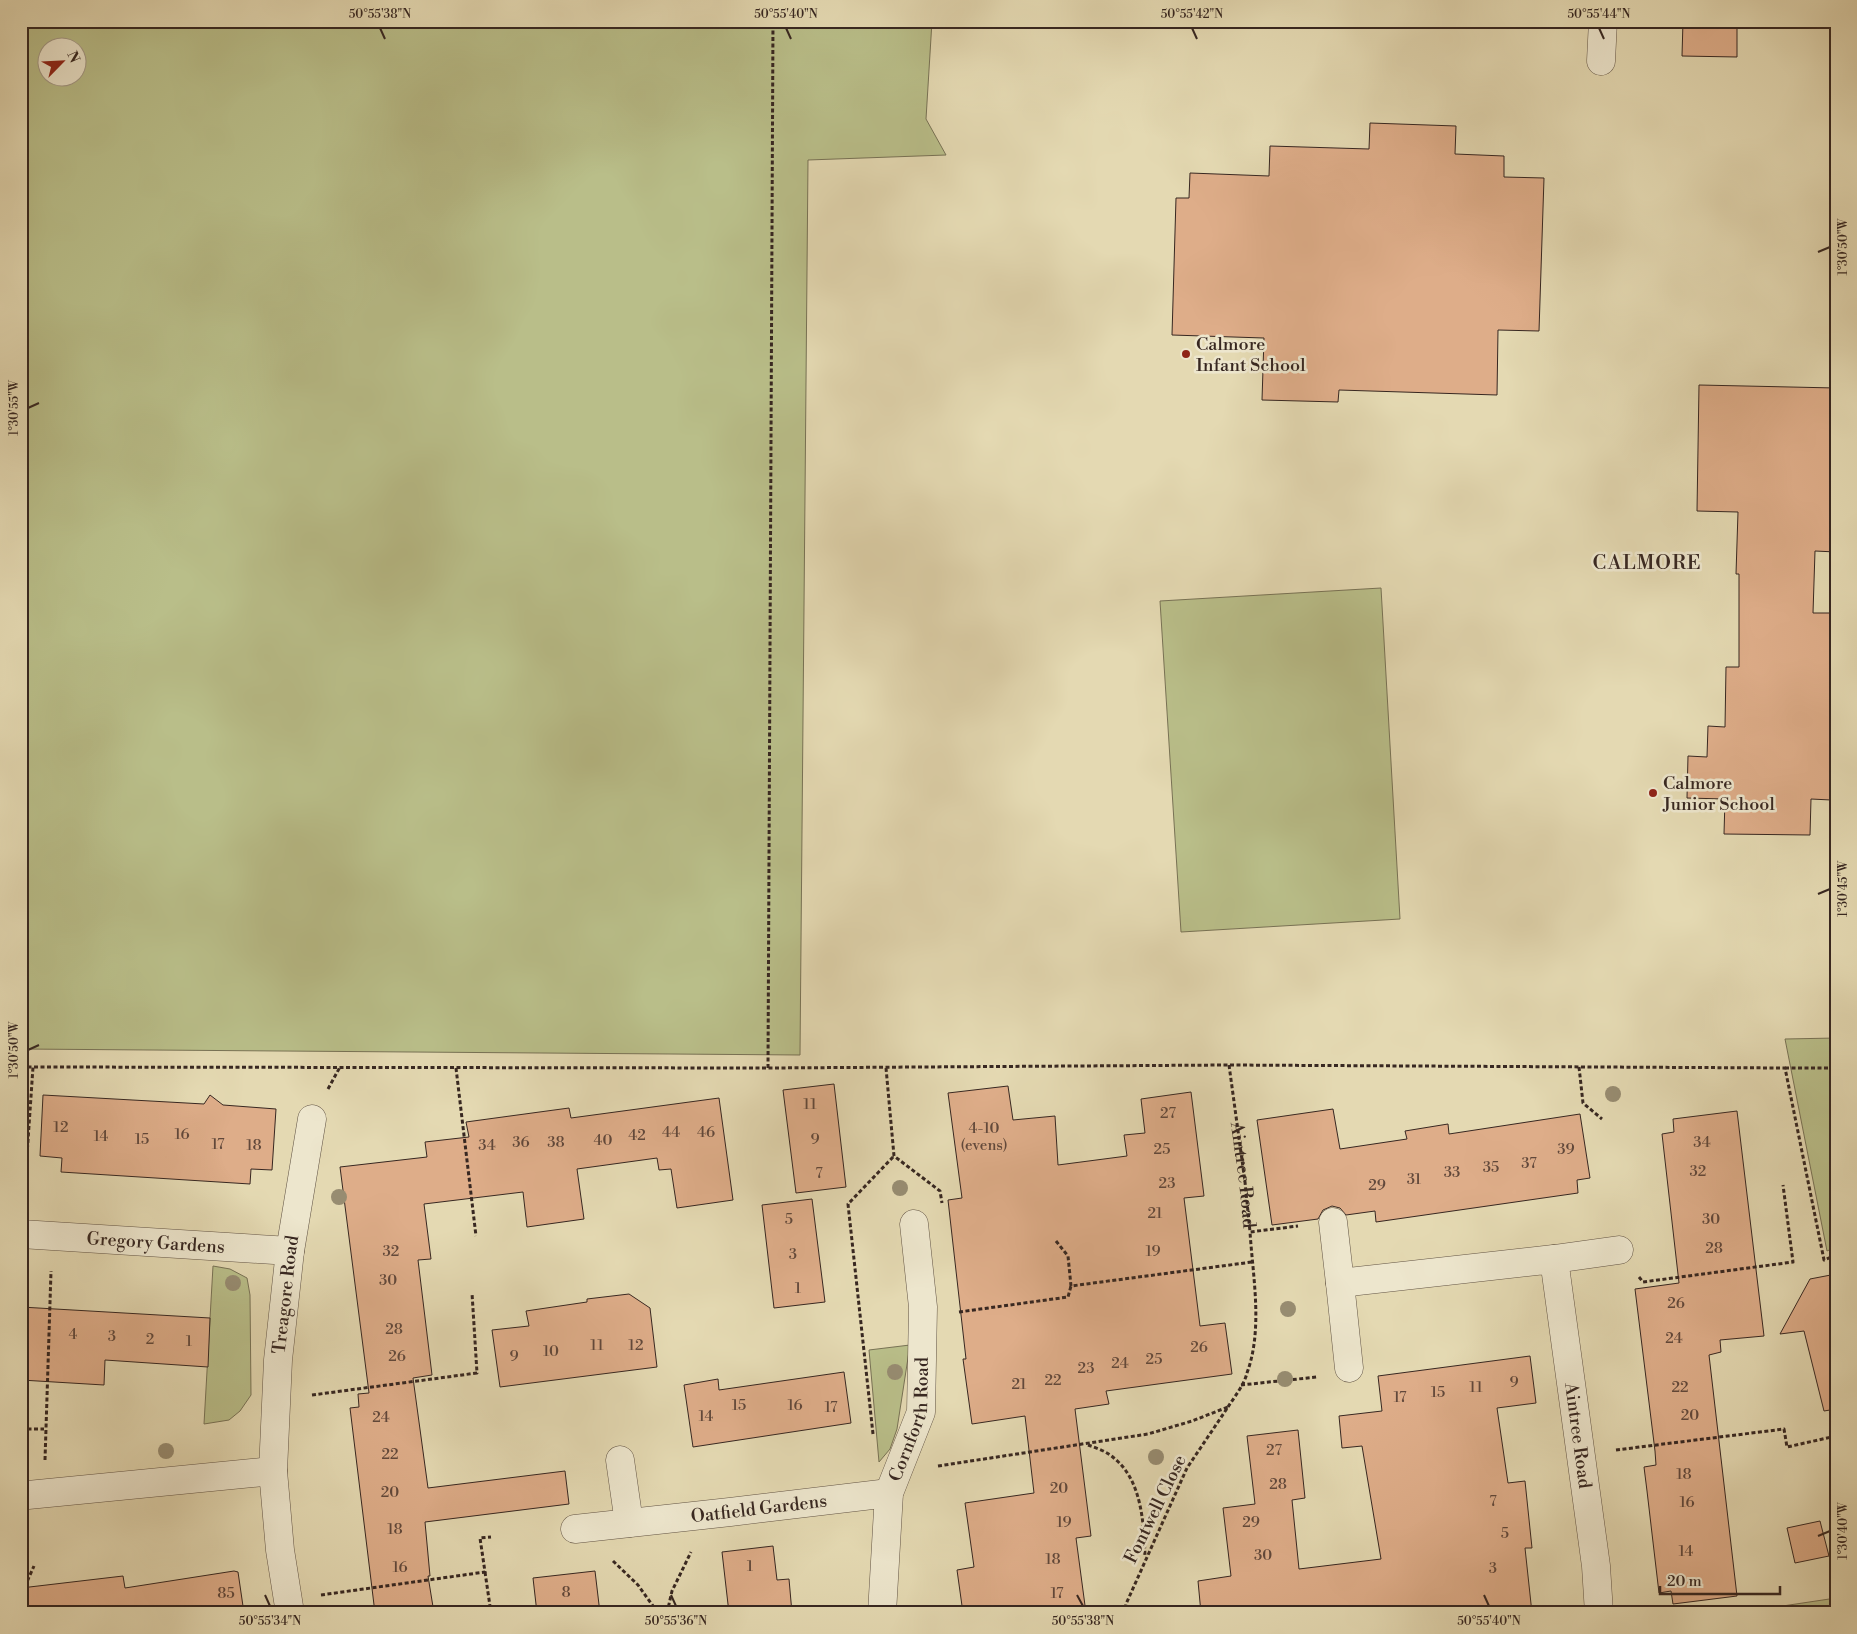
<svg xmlns="http://www.w3.org/2000/svg" width="1857" height="1634" font-family="'Libre Bodoni',serif">
  <rect width="100%" height="100%" fill="#e4d9b2"/>
  <filter id="stains"><feTurbulence type="fractalNoise" baseFrequency=".004" numOctaves="4"/><feColorMatrix values="0 0 0 0 .2 0 0 0 0 .09 0 0 0 0 .02 0 0 0 .5 -.17"/></filter>
  <radialGradient id="worn" r=".72"><stop offset=".6" stop-color="#630" stop-opacity="0"/><stop offset="1" stop-color="#630" stop-opacity=".3"/></radialGradient>
  <g fill="#b9be89" stroke="#787255" fill-rule="evenodd">
    <path d="M21,21H932L926,119L946,155L808,160L800,1055L21,1049ZM48,48H78V78H48Z"/>
    <polygon points="1381,588 1400,919 1181,932 1160,601"/>
    <polygon points="1836,1038 1836,1247 1827,1251 1785,1039"/>
    <polygon points="213,1266 230,1269 247,1278 250,1295 251,1395 240,1411 229,1420 204,1424"/>
    <polygon points="910,1345 897,1429 890,1449 879,1462 869,1350"/>
    <polygon points="1836,1598 1836,1613 1736,1613"/>
  </g>
  <g fill="#dead89" stroke="#372721">
    <polygon points="1683,21 1737,21 1737,57 1682,56"/>
    <polygon points="1370,123 1456,126 1455,154 1504,156 1504,177 1544,178 1539,331 1498,330 1497,395 1339,390 1338,402 1262,400 1264,338 1172,335 1176,198 1189,198 1190,173 1269,176 1270,146 1369,149"/>
    <polygon points="1699,385 1836,388 1836,552 1815,551 1813,613 1836,613 1836,734 1833,734 1831,800 1811,799 1810,835 1724,834 1725,799 1687,798 1688,756 1707,757 1708,726 1725,727 1726,667 1739,667 1739,574 1736,574 1738,512 1697,511"/>
    <polygon points="834,1084 846,1187 796,1193 783,1090"/>
    <polygon points="1008,1086 1013,1120 1055,1116 1058,1165 1127,1156 1124,1135 1145,1133 1141,1099 1191,1092 1204,1196 1184,1198 1200,1326 1225,1323 1232,1374 1106,1391 1109,1404 1075,1409 1091,1536 1076,1538 1086,1613 963,1613 957,1570 974,1567 965,1503 1034,1493 1025,1416 972,1424 963,1359 966,1359 948,1200 962,1198 948,1093"/>
    <polygon points="43,1095 204,1104 210,1095 223,1105 276,1109 272,1170 251,1169 250,1184 61,1172 62,1158 40,1156"/>
    <polygon points="719,1098 733,1200 677,1208 671,1169 659,1170 657,1158 577,1169 584,1219 527,1227 523,1192 424,1204 431,1259 418,1260 432,1375 413,1378 428,1488 565,1471 569,1504 425,1522 430,1576 428,1576 434,1613 375,1613 350,1408 359,1407 358,1394 369,1393 340,1167 427,1157 425,1142 469,1137 466,1122 569,1108 571,1118"/>
    <polygon points="1333,1109 1340,1149 1407,1139 1405,1131 1448,1124 1449,1134 1580,1114 1590,1178 1577,1180 1578,1193 1376,1222 1375,1211 1346,1215 1340,1208 1332,1206 1323,1210 1318,1219 1272,1225 1257,1120"/>
    <polygon points="1737,1111 1764,1336 1720,1340 1721,1352 1709,1355 1737,1596 1673,1604 1671,1591 1659,1593 1647,1491 1644,1467 1656,1465 1655,1451 1635,1289 1679,1283 1662,1134 1674,1132 1673,1119"/>
    <polygon points="812,1199 825,1302 774,1308 762,1205"/>
    <polygon points="1836,1274 1836,1409 1824,1411 1804,1331 1780,1334 1810,1279"/>
    <polygon points="629,1294 650,1308 657,1367 500,1387 492,1330 529,1326 526,1311 587,1302 587,1299"/>
    <polygon points="21,1307 210,1318 208,1367 105,1360 104,1385 21,1380"/>
    <polygon points="1530,1356 1536,1403 1497,1408 1508,1483 1525,1481 1532,1548 1525,1548 1532,1613 1201,1613 1198,1581 1231,1576 1223,1508 1255,1504 1247,1436 1298,1430 1305,1498 1292,1500 1299,1569 1381,1559 1362,1446 1342,1448 1339,1416 1382,1411 1378,1376"/>
    <polygon points="844,1372 851,1423 693,1447 684,1385 718,1379 719,1390"/>
    <polygon points="1820,1521 1829,1556 1795,1563 1787,1528"/>
    <polygon points="773,1546 777,1580 789,1579 792,1613 729,1613 722,1552"/>
    <polygon points="234,1571 238,1572 244,1613 21,1613 21,1588 123,1576 125,1588"/>
    <polygon points="595,1571 600,1613 537,1613 533,1578"/>
  </g>
  <g fill="none" stroke-linecap="round" stroke-linejoin="round">
    <defs>
      <g id="street">
        <polyline points="1601,61 1603,21"/>
        <polyline points="1333,1222 1340,1283"/>
        <path id="s2" d="M21,1234L290,1251"/>
        <polyline points="1554,1259 1619,1250"/>
        <path id="s3" d="M1349,1368L1340,1283L1554,1259L1596,1566L1599,1613"/>
        <polyline points="620,1460 629,1523"/>
        <polyline points="28,1495 273,1471"/>
        <path id="s4" d="M575,1529L730,1512L889,1493"/>
        <path id="s5" d="M290,1613L280,1550L273,1471L278,1360L290,1251L312,1119"/>
        <path id="s6" d="M882,1613L889,1493L921,1412L923,1307L914,1224"/>
      </g>
    </defs>
    <use href="#street" stroke="#625445" stroke-width="29"/>
    <g stroke="#372721" stroke-width="3" stroke-dasharray="4 2.5" stroke-linecap="butt">
      <path id="s1" d="M1229,1065L1245,1182L1250,1232L1298,1226"/>
      <polyline points="21,1067 768,1068 1229,1065 1785,1068 1824,1260 1836,1255"/>
      <polyline points="1579,1067 1583,1103 1602,1119"/>
      <polyline points="456,1068 476,1236"/>
      <polyline points="768,1068 773,21"/>
      <polyline points="886,1068 894,1156 940,1191 942,1203"/>
      <polyline points="1785,1068 1836,1068"/>
      <polyline points="328,1089 340,1067"/>
      <polyline points="21,1172 26,1170 33,1067"/>
      <polyline points="1056,1241 1068,1256 1071,1286 1252,1262"/>
      <polyline points="1639,1277 1643,1282 1793,1262 1783,1185"/>
      <polyline points="959,1312 1068,1297 1071,1286"/>
      <polyline points="1241,1385 1317,1377"/>
      <polyline points="312,1395 477,1373 472,1293"/>
      <path d="M1228,1407C1235,1396 1244,1385 1247,1373C1263,1329 1253,1278 1250,1232"/>
      <polyline points="21,1429 44,1429"/>
      <polyline points="873,1434 848,1204 894,1156"/>
      <path d="M1088,1445C1097,1448 1108,1452 1115,1459C1142,1481 1144,1525 1145,1557"/>
      <polyline points="1616,1450 1784,1429 1787,1447 1836,1436"/>
      <polyline points="45,1460 51,1271"/>
      <polyline points="938,1466 1148,1434 1192,1421 1228,1407 1187,1468 1126,1604 1124,1613"/>
      <polyline points="613,1561 638,1585 658,1613"/>
      <polyline points="485,1572 491,1613"/>
      <polyline points="321,1595 485,1572 480,1538 491,1537"/>
      <polyline points="27,1613 26,1584 34,1566"/>
      <polyline points="667,1613 672,1591 691,1552"/>
    </g>
    <use href="#street" stroke="#ede6cd" stroke-width="28"/>
  </g>
  <g fill="#978c71">
    <circle cx="1613" cy="1094" r="8"/>
    <circle cx="900" cy="1188" r="8"/>
    <circle cx="339" cy="1197" r="8"/>
    <circle cx="233" cy="1283" r="8"/>
    <circle cx="1288" cy="1309" r="8"/>
    <circle cx="895" cy="1372" r="8"/>
    <circle cx="1285" cy="1379" r="8"/>
    <circle cx="166" cy="1451" r="8"/>
    <circle cx="1156" cy="1457" r="8"/>
  </g>
  <path fill="none" stroke="#372721" stroke-width="2" d="M380,28L385,39M786,28L791,39M1192,28L1197,39M1599,28L1604,39M1818,252L1830,247M28,408L39,403M1818,894L1830,889M28,1050L39,1045M1818,1536L1830,1531M265,1595L270,1606M671,1595L676,1606M1077,1595L1083,1606M1484,1595L1489,1606"/>
  <g fill="#8f2418" stroke="#ede6cd" stroke-width="2">
    <circle cx="1186" cy="354" r="5"/>
    <circle cx="1653" cy="793" r="5"/>
  </g>
  <g text-anchor="middle" stroke-width="5" stroke-linejoin="round" paint-order="stroke">
    <g font-size="15" fill="#61483b">
      <text x="810" y="1109">11</text>
      <text x="1168" y="1118">27</text>
      <text x="61" y="1132">12</text>
      <text x="984" y="1133">4-10<tspan x="984" dy="17">(evens)</tspan></text>
      <text x="671" y="1137">44</text>
      <text x="706" y="1137">46</text>
      <text x="182" y="1139">16</text>
      <text x="637" y="1140">42</text>
      <text x="101" y="1141">14</text>
      <text x="142" y="1144">15</text>
      <text x="815" y="1144">9</text>
      <text x="603" y="1145">40</text>
      <text x="521" y="1147">36</text>
      <text x="556" y="1147">38</text>
      <text x="1702" y="1147">34</text>
      <text x="218" y="1149">17</text>
      <text x="254" y="1150">18</text>
      <text x="487" y="1150">34</text>
      <text x="1162" y="1154">25</text>
      <text x="1566" y="1154">39</text>
      <text x="1529" y="1168">37</text>
      <text x="1491" y="1172">35</text>
      <text x="1698" y="1176">32</text>
      <text x="1452" y="1177">33</text>
      <text x="819" y="1178">7</text>
      <text x="1414" y="1184">31</text>
      <text x="1167" y="1188">23</text>
      <text x="1377" y="1190">29</text>
      <text x="1155" y="1218">21</text>
      <text x="789" y="1224">5</text>
      <text x="1711" y="1224">30</text>
      <text x="1714" y="1253">28</text>
      <text x="391" y="1256">32</text>
      <text x="1153" y="1256">19</text>
      <text x="793" y="1259">3</text>
      <text x="388" y="1285">30</text>
      <text x="798" y="1293">1</text>
      <text x="1676" y="1308">26</text>
      <text x="394" y="1334">28</text>
      <text x="73" y="1339">4</text>
      <text x="112" y="1341">3</text>
      <text x="1674" y="1343">24</text>
      <text x="150" y="1344">2</text>
      <text x="189" y="1346">1</text>
      <text x="597" y="1350">11</text>
      <text x="636" y="1350">12</text>
      <text x="1199" y="1352">26</text>
      <text x="551" y="1356">10</text>
      <text x="397" y="1361">26</text>
      <text x="514" y="1361">9</text>
      <text x="1154" y="1364">25</text>
      <text x="1120" y="1368">24</text>
      <text x="1086" y="1373">23</text>
      <text x="1053" y="1385">22</text>
      <text x="1514" y="1387">9</text>
      <text x="1019" y="1389">21</text>
      <text x="1476" y="1392">11</text>
      <text x="1680" y="1392">22</text>
      <text x="1438" y="1397">15</text>
      <text x="1400" y="1402">17</text>
      <text x="739" y="1410">15</text>
      <text x="795" y="1410">16</text>
      <text x="831" y="1412">17</text>
      <text x="1690" y="1420">20</text>
      <text x="706" y="1421">14</text>
      <text x="381" y="1422">24</text>
      <text x="1274" y="1455">27</text>
      <text x="390" y="1459">22</text>
      <text x="1684" y="1479">18</text>
      <text x="1278" y="1489">28</text>
      <text x="1059" y="1493">20</text>
      <text x="390" y="1497">20</text>
      <text x="1493" y="1506">7</text>
      <text x="1687" y="1507">16</text>
      <text x="1064" y="1527">19</text>
      <text x="1251" y="1527">29</text>
      <text x="395" y="1534">18</text>
      <text x="1505" y="1538">5</text>
      <text x="1686" y="1556">14</text>
      <text x="1263" y="1560">30</text>
      <text x="1053" y="1564">18</text>
      <text x="750" y="1571">1</text>
      <text x="400" y="1572">16</text>
      <text x="1493" y="1573">3</text>
      <text x="566" y="1597">8</text>
      <text x="226" y="1598">85</text>
      <text x="1057" y="1598">17</text>
    </g>
    <g font-size="18" fill="#372721" stroke="#ede6cd" text-anchor="start">
      <text x="1196" y="350">Calmore<tspan x="1196" dy="21">Infant School</tspan></text>
      <text x="1663" y="789">Calmore<tspan x="1663" dy="21">Junior School</tspan></text>
    </g>
    <g font-size="18" fill="#372721" stroke="#ede6cd">
      <text dy="6" stroke="none"><textPath href="#s1" startOffset="111">Aintree Road</textPath></text>
      <text dy="6" stroke="none"><textPath href="#s2" startOffset="135">Gregory Gardens</textPath></text>
      <text dy="6" stroke="none"><textPath href="#s5" startOffset="320">Treagore Road</textPath></text>
      <text dy="6" stroke="none"><textPath href="#s6" startOffset="198">Cornforth Road</textPath></text>
      <text dy="6" stroke="none"><textPath href="#s3" startOffset="479">Aintree Road</textPath></text>
      <text dy="6" stroke="none"><textPath href="#s4" startOffset="185">Oatfield Gardens</textPath></text>
      <text transform="translate(1155 1509) rotate(-64)" y="6">Fontwell Close</text>
    </g>
    <g font-size="20" letter-spacing="1" fill="#372721" stroke="#ede6cd">
      <text x="1647" y="569">CALMORE</text>
    </g>
  </g>
  <rect width="1857" height="1634" fill="none" stroke="#e4d9b2" stroke-width="55"/>
  <g transform="translate(62 62) rotate(66)"><circle r="24" fill="#ede6cd" stroke="#a49a88"/>
  <path d="M0-4L9 19L0 12L-9 19Z" fill="#8f2418"/>
  <text y="-8" font-size="14" font-weight="bold" text-anchor="middle" fill="#372721">N</text>
  </g>
  <path d="M1660 1586v8h120v-8" fill="none" stroke="#372721" stroke-width="2.5"/>
  <text x="1667" y="1586" font-size="15" fill="#372721" stroke="#ede6cd" stroke-width="4" paint-order="stroke">20 m</text>
  <rect x="28" y="28" width="1802" height="1578" fill="none" stroke="#372721" stroke-width="2"/>
  <g font-size="12" text-anchor="middle" fill="#372721">
    <text x="380" y="18">50°55'38"N</text>
    <text x="786" y="18">50°55'40"N</text>
    <text x="1192" y="18">50°55'42"N</text>
    <text x="1599" y="18">50°55'44"N</text>
    <text transform="translate(1843 247) rotate(-90)" y="4">1°30'50"W</text>
    <text transform="translate(14 408) rotate(-90)" y="4">1°30'55"W</text>
    <text transform="translate(1843 889) rotate(-90)" y="4">1°30'45"W</text>
    <text transform="translate(14 1050) rotate(-90)" y="4">1°30'50"W</text>
    <text transform="translate(1843 1531) rotate(-90)" y="4">1°30'40"W</text>
    <text x="270" y="1625">50°55'34"N</text>
    <text x="676" y="1625">50°55'36"N</text>
    <text x="1083" y="1625">50°55'38"N</text>
    <text x="1489" y="1625">50°55'40"N</text>
  </g>
  <rect width="100%" height="100%" filter="url(#stains)"/>
  <rect width="100%" height="100%" fill="url(#worn)"/>
</svg>
